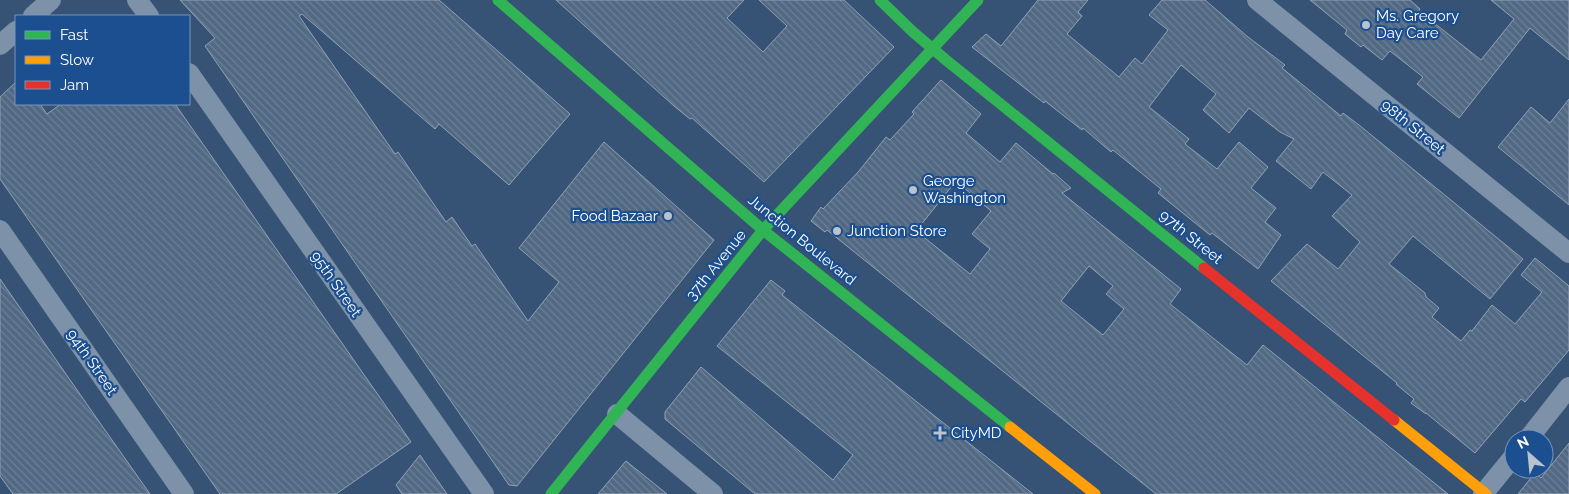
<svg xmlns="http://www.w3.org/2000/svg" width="1569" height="494" font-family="Raleway,sans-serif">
  <defs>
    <pattern id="building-back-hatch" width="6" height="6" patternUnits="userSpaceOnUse" patternTransform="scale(1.25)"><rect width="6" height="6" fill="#526984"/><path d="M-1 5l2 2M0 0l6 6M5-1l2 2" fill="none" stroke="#6c8096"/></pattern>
  </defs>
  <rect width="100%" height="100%" fill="#365274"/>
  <g fill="url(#building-back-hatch)" stroke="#92a2b6" fill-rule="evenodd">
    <polygon points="180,0 439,0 570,114 509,185 439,124 435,129 302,14 299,16 395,154 398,152 446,222 452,217 472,246 475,244 528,321 559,282 519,248 604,142 714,240 517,486 509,485 205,46 215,38"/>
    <polygon points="556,0 744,0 727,18 763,52 787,26 759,0 844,0 894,47 764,182 692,118 690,119 674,106"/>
    <polygon points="1038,0 1088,0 1078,12 1082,16 1067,34 1119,77 1135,58 1142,64 1168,30 1149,15 1162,0 1205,0 1248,37 1285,65 1282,68 1293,77 1341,116 1343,113 1359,125 1523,259 1490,299 1413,236 1389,264 1425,293 1426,297 1439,308 1432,317 1461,341 1470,330 1472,331 1492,305 1515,324 1542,292 1521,275 1535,258 1569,286 1569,350 1525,402 1521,399 1475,453 1426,413 1426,414 1411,403 1414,399 1396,384 1397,383 1271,281 1307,244 1338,269 1360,242 1332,216 1352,195 1323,172 1311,189 1276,161 1294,139 1280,132 1249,108 1229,133 1203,110 1216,94 1181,65 1149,107 1189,139 1185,144 1217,169 1239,142 1268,167 1251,188 1276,208 1265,222 1281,235 1258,269 1212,233 1210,235 1158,193 1161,189 1113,150 1111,152 1083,128 1082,130 1045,101 1044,103 972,47 986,34 1001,46"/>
    <polygon points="1310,0 1410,0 1420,9 1419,11 1481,60 1514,19 1491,0 1569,0 1569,60 1530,28 1459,118 1417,84 1423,77 1390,51 1382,60 1363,45 1361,47 1345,34 1347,30"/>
    <path d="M941,80L981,114L966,133L1000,162L1016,143L1053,174L1054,173L1071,188L1062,193L1181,289L1170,304L1247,365L1263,345L1448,494H1156L827,230L825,232L811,221L821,207L823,209L859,171L886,137L890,140L914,114L912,112ZM956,181L991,211L972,234L990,249L970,274L916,231ZM1089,266L1113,286L1106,294L1124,309L1103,335L1061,301Z"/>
    <polygon points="16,82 16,104 40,104 47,114 61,104 175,104 411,442 336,494 220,494 0,179 0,97"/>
    <polygon points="1569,99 1569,205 1498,147 1531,107 1550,123"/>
    <polygon points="0,279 93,413 150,494 13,494 0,476"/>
    <polygon points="771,280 785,291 782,295 1033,494 755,494 665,419 665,412 701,367 833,480 853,455 717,346"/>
    <polygon points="1569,443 1569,494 1518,494 1535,473 1541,478"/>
    <polygon points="420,455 422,458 447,494 402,494 396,485"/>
    <polygon points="626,461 667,494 598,494"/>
  </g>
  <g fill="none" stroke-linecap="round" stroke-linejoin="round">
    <g stroke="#7d92a8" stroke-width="20">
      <polyline points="137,0 149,16"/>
      <polyline points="1257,0 1569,253"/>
      <polyline points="33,16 51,0"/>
      <polyline points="0,45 16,31"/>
      <polyline points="189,73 484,494"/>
      <polyline points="0,230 184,494"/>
      <polyline points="617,414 713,494"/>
      <polyline points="1528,439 1569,387"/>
      <polyline points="1483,494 1514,456"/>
    </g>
    <g stroke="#30b455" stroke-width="11">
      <polyline points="498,0 763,230 1010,427"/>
      <polyline points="880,0 913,32 946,60 1204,268"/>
      <polyline points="551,494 763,230 978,0"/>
    </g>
    <g stroke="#ff9f0a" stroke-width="11">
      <polyline points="1394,420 1486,494"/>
      <polyline points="1010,427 1095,494"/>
    </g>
    <polyline stroke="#e5322d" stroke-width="11" points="1204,268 1394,420"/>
  </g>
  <g fill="#b9c2ce" stroke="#1b4f8f" stroke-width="2">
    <circle cx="1366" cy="25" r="5"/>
    <circle cx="913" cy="190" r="5"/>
    <circle cx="668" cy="216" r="5"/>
    <circle cx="837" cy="231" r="5"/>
    <path d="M937.5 425.5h5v5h5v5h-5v5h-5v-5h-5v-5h5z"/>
  </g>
  <g text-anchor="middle" stroke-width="4.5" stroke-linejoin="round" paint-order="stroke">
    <g font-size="15" fill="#fff" stroke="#1b4f8f" text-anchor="start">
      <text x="1376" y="21">Ms. Gregory<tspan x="1376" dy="17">Day Care</tspan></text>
      <text x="923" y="186">George<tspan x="923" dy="17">Washington</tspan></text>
      <text x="658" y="221" text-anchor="end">Food Bazaar</text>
      <text x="847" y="236">Junction Store</text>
      <text x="951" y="438">CityMD</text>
    </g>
    <g font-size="15" fill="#fff" stroke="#1b4f8f">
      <text transform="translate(1413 127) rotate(39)" y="5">98th Street</text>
      <text transform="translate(1191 237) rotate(39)" y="5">97th Street</text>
      <text transform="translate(802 240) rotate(39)" y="5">Junction Boulevard</text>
      <text transform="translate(716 265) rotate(-51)" y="5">37th Avenue</text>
      <text transform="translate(336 284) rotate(55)" y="5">95th Street</text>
      <text transform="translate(92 362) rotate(55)" y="5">94th Street</text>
    </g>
  </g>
  <rect x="15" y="15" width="175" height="90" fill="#1b4f8f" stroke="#7695bc"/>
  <rect x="25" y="31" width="25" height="8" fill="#30b455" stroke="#7695bc"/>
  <text x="60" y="40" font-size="15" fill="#ffffff">Fast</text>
  <rect x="25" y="56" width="25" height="8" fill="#ff9f0a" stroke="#7695bc"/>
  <text x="60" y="65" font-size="15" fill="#ffffff">Slow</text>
  <rect x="25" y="81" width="25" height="8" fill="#e5322d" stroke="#7695bc"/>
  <text x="60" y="90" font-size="15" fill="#ffffff">Jam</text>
  <g transform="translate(1529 454) rotate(333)"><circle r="24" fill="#1b4f8f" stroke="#7695bc"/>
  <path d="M0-4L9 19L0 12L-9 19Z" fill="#b9c2ce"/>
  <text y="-8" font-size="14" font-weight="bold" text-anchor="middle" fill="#ffffff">N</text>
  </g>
</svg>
